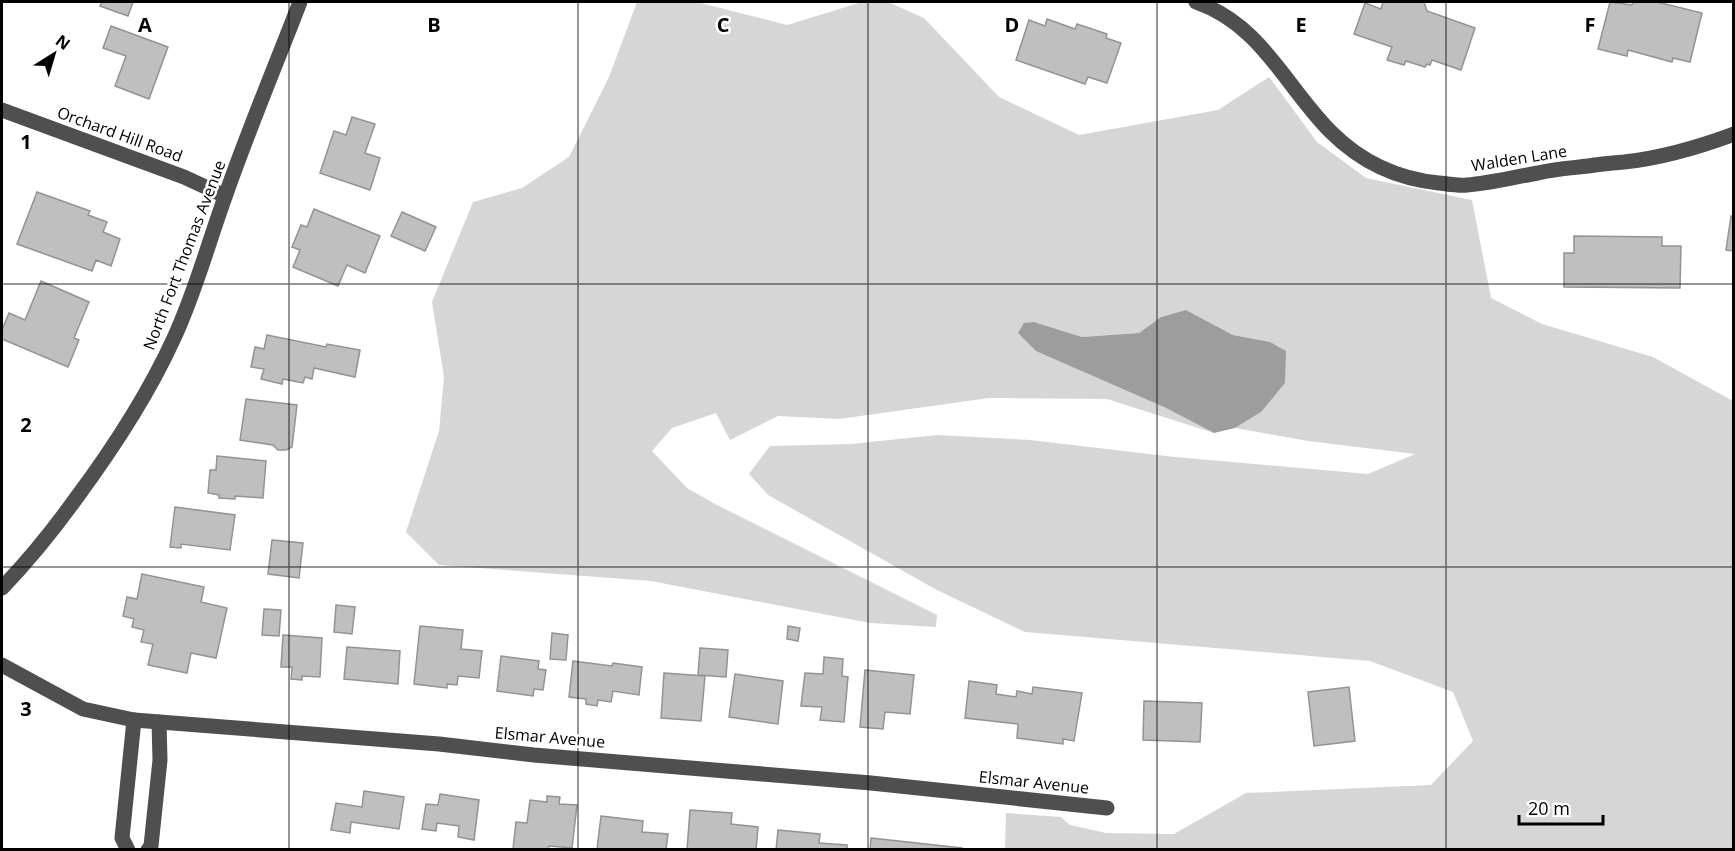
<svg xmlns="http://www.w3.org/2000/svg" width="1735" height="851" font-family="'Open Sans',sans-serif">
  <rect width="100%" height="100%" fill="#fff"/>
  <polygon fill="#d6d6d6" points="637,2 697,2 787,25 862,2 888,2 924,18 999,97 1079,135 1218,110 1269,77 1317,142 1366,178 1472,200 1491,298 1542,324 1653,357 1733,401 1733,849 1005,849 1006,813 1061,817 1070,825 1106,833 1174,834 1246,793 1431,785 1473,741 1453,692 1370,661 1025,632 937,590 768,495 749,474 770,446 851,444 937,435 1030,440 1175,457 1368,474 1415,454 1308,441 1235,428 1261,412 1270,342 1233,335 1186,310 1161,317 1139,333 1082,337 1034,322 1164,407 1214,433 1107,399 989,398 839,419 778,416 730,440 716,413 672,428 652,451 687,488 713,503 937,615 936,627 870,623 651,581 439,565 406,532 439,431 444,377 432,302 473,202 522,188 569,157 609,77"/>
  <polygon fill="#9d9d9d" points="1186,310 1233,335 1270,342 1286,351 1285,383 1261,412 1235,428 1214,433 1164,407 1036,351 1018,333 1024,323 1034,322 1082,337 1139,333 1161,317"/>
  <g fill="#bfbfbf" stroke="#939393" stroke-width="1.5">
    <polygon points="102,2 133,2 128,16 100,6"/>
    <polygon points="1383,2 1424,2 1427,11 1475,28 1461,70 1432,60 1430,65 1427,64 1425,67 1406,61 1404,65 1387,60 1392,47 1354,34 1365,3 1381,9"/>
    <polygon points="1610,2 1632,5 1633,2 1657,2 1702,13 1690,62 1673,58 1672,62 1628,50 1627,56 1598,49"/>
    <polygon points="1047,19 1075,29 1077,24 1107,34 1106,38 1121,43 1107,83 1088,77 1085,84 1016,60 1029,20 1045,26"/>
    <polygon points="111,26 168,47 149,99 115,86 126,56 103,48"/>
    <polygon points="352,117 375,124 365,153 380,158 370,190 320,173 334,131 346,135"/>
    <polygon points="37,192 90,211 88,215 107,222 103,232 120,239 111,266 96,260 92,271 17,244"/>
    <polygon points="314,209 380,236 365,273 347,265 338,286 293,267 300,250 292,247 301,225 307,227"/>
    <polygon points="402,212 436,227 425,251 391,236"/>
    <polygon points="1731,216 1734,216 1734,251 1726,250"/>
    <polygon points="1574,236 1662,237 1662,246 1681,246 1680,288 1564,287 1564,253 1574,253"/>
    <polygon points="41,281 89,302 74,338 79,340 68,367 2,339 2,330 9,313 25,320"/>
    <polygon points="267,335 326,347 327,344 360,350 355,377 314,368 312,379 305,377 303,383 283,379 282,384 261,379 264,369 251,367 255,347 264,349"/>
    <polygon points="246,399 297,405 292,447 286,450 278,450 273,445 240,440"/>
    <polygon points="217,456 266,461 263,498 235,496 235,499 219,498 219,495 208,493 210,470 216,470"/>
    <polygon points="175,507 235,515 230,550 181,544 181,548 170,547"/>
    <polygon points="272,540 303,543 299,578 268,574"/>
    <polygon points="142,574 204,587 201,602 227,608 216,658 191,653 187,673 148,665 153,644 141,642 144,630 132,627 134,619 123,616 127,597 137,599"/>
    <polygon points="336,605 355,607 352,634 334,632"/>
    <polygon points="264,609 281,610 279,636 262,635"/>
    <polygon points="420,626 463,630 461,649 482,651 479,678 458,676 457,685 447,684 447,688 414,684"/>
    <polygon points="788,626 800,628 798,641 787,639"/>
    <polygon points="552,633 568,635 566,660 550,659"/>
    <polygon points="283,635 322,638 320,677 302,676 302,680 291,679 292,667 281,667"/>
    <polygon points="347,647 400,651 398,684 344,679"/>
    <polygon points="700,648 728,650 726,677 698,675"/>
    <polygon points="501,656 539,661 538,669 546,670 543,690 534,689 533,696 497,691"/>
    <polygon points="824,657 843,659 842,676 848,677 844,722 820,720 822,707 801,706 805,673 823,674"/>
    <polygon points="573,661 612,666 613,663 642,667 639,695 613,691 611,702 598,700 597,706 586,704 586,699 569,697"/>
    <polygon points="865,670 914,675 910,714 885,712 883,729 860,727"/>
    <polygon points="664,673 705,676 701,721 661,718"/>
    <polygon points="735,674 783,681 778,724 729,717"/>
    <polygon points="969,681 997,685 996,694 1016,697 1017,691 1032,694 1033,687 1082,693 1074,741 1063,739 1063,744 1017,738 1018,724 965,718"/>
    <polygon points="1349,687 1355,741 1314,746 1308,692"/>
    <polygon points="1144,701 1202,703 1200,742 1143,740"/>
    <polygon points="364,791 404,797 399,829 351,822 350,833 331,830 336,803 362,807"/>
    <polygon points="440,794 479,800 474,840 458,837 459,826 437,823 436,831 422,829 426,804 438,805"/>
    <polygon points="547,796 560,797 559,804 577,805 572,848 549,846 548,850 513,849 516,822 527,823 530,800 547,802"/>
    <polygon points="690,810 732,813 731,824 758,827 756,850 687,850"/>
    <polygon points="601,816 643,821 642,832 668,834 666,850 597,849"/>
    <polygon points="778,830 820,834 819,843 847,845 847,850 776,850"/>
    <polygon points="871,838 962,848 962,850 870,850"/>
  </g>
  <g fill="none" stroke-linecap="round" stroke-linejoin="round">
    <g stroke="#4f4f4f" stroke-width="15">
      <path d="M1196,2C1262,25 1285,86 1331,132C1361,162 1398,179 1439,183C1448,184 1458,186 1467,185C1491,183 1514,177 1538,173C1554,169 1571,168 1588,166C1600,164 1612,163 1624,162C1661,158 1699,147 1734,134"/>
      <polyline points="2,110 184,177 225,196"/>
      <path d="M2,588C29,560 54,529 77,497C114,447 148,395 174,338C195,293 208,244 225,197C248,131 275,67 300,2"/>
      <polyline points="2,665 83,709 134,720 439,744 534,755 871,783 1107,808"/>
      <polyline points="128,850 122,838 134,720"/>
      <polyline points="148,850 151,846 160,760 159,722"/>
    </g>
  </g>
  <path fill="none" stroke="#000" stroke-width="1.5" stroke-opacity="0.55" d="M289,2V850M578,2V850M868,2V850M1157,2V850M1446,2V850M2,284H1734M2,567H1734"/>
  <g text-anchor="middle" stroke-width="5" stroke-linejoin="round" paint-order="stroke">
    <g font-size="16" fill="#000" stroke="#fff">
      <text transform="translate(120 134) rotate(20)" y="6">Orchard Hill Road</text>
      <text transform="translate(1519 158) rotate(-9)" y="6">Walden Lane</text>
      <text transform="translate(184 255) rotate(-69)" y="6">North Fort Thomas Avenue</text>
      <text transform="translate(550 737) rotate(5)" y="6">Elsmar Avenue</text>
      <text transform="translate(1034 782) rotate(6)" y="6">Elsmar Avenue</text>
    </g>
  </g>
  <g font-size="20" text-anchor="middle" font-weight="bold" fill="#000" stroke="#fff" stroke-width="5" stroke-linejoin="round" paint-order="stroke">
    <text x="145" y="32">A</text>
    <text x="434" y="32">B</text>
    <text x="723" y="32">C</text>
    <text x="1012" y="32">D</text>
    <text x="1301" y="32">E</text>
    <text x="1590" y="32">F</text>
    <text x="26" y="149">1</text>
    <text x="26" y="432">2</text>
    <text x="26" y="716">3</text>
  </g>
  <rect width="1735" height="851" fill="none" stroke="#000000" stroke-width="6"/>
  <g transform="translate(54 54) rotate(37)" stroke="#ffffff" stroke-width="4.5" paint-order="stroke">
  <path d="M0-4.5L10 22L0 15L-10 22Z" fill="#000000"/>
  <text y="-9" font-size="16" font-weight="bold" text-anchor="middle" fill="#000000">N</text>
  </g>
  <path d="M1519 815v9h84v-9" fill="none" stroke="#000000" stroke-width="3"/>
  <text x="1528" y="815" font-size="18" fill="#000000" stroke="#ffffff" stroke-width="4.5" paint-order="stroke">20 m</text>
</svg>
